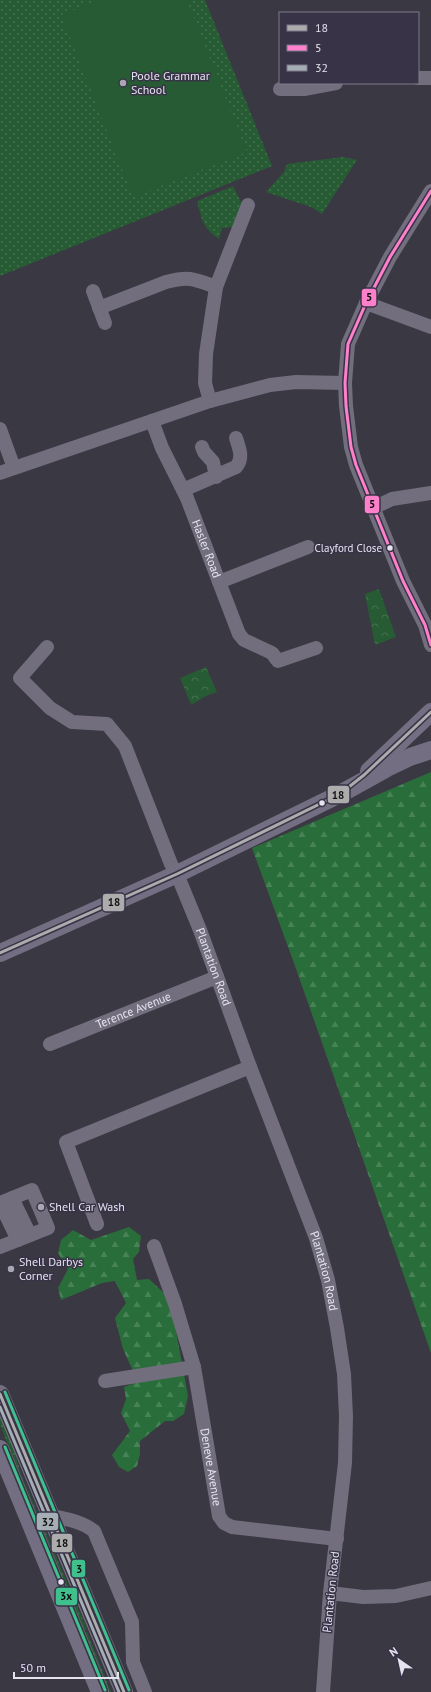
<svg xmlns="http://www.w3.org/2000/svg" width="431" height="1692" font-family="'PT Sans',sans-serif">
  <defs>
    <pattern id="grass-dots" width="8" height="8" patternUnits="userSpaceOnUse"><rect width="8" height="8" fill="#265b33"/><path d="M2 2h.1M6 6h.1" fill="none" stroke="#467251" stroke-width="1.8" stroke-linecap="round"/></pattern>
    <pattern id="forest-firs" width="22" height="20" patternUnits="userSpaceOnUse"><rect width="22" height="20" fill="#296d3a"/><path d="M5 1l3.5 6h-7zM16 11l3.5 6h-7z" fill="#488257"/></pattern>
    <pattern id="park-crowns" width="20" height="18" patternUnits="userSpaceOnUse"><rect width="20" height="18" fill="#265b33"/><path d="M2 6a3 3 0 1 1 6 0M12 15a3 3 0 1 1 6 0" fill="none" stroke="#467251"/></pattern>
  </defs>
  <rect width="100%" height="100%" fill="#3a3842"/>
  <g fill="url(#grass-dots)">
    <polygon points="0,0 205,0 272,166 0,276"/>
    <polygon points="343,157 357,160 322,214 311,207 266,192 284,172 287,164"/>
    <path d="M233,186L243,206L235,227L222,228L219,239C202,227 202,220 197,201Z"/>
    <polygon points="4,1416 21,1474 87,1629 84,1630 0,1425 0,1418"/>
    <polygon points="84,1632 87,1632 111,1692 109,1692"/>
  </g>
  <g fill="url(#forest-firs)">
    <polygon points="431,772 431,1353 295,966 252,848"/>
    <polygon points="129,1227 141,1236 139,1252 133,1259 137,1280 149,1279 164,1293 175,1326 188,1396 184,1414 173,1421 165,1421 140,1441 140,1454 137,1466 128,1472 119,1467 112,1455 130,1431 121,1413 126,1399 124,1387 138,1382 123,1349 115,1318 126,1303 115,1281 102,1283 61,1300 58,1288 68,1269 58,1253 61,1240 73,1230 91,1240"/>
  </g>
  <g fill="url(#park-crowns)">
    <polygon points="379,589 396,637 375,645 365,594"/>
    <polygon points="206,667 217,692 206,696 191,705 180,678"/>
  </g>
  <polygon fill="#265b33" points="99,0 187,0 247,152 133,197 61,15"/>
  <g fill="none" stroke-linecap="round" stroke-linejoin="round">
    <g stroke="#726e7e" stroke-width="14">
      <polyline points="418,78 431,78"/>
      <polyline points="280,89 304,89 336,83"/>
      <polyline points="431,191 390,257 366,303 348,344 345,383 346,406 351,447 356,465 403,581 425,625 431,645"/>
      <polyline points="93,291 105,323"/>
      <polyline points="366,303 431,327"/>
      <path d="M99,308L166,282C190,276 194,279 216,287"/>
      <polyline points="210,401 205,383 206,354 216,287 248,205"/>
      <path id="s1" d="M152,421L162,448L187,498L239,634L244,640L272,653L278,661L316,648"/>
      <polyline points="0,429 14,468"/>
      <polyline points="202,447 204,452 213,462 216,477"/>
      <polyline points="0,473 210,401 270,385 296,382 345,383"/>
      <path d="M183,490L236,467C244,458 239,448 236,438"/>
      <polyline points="373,508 392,499 431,493"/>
      <polyline points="219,582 308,547"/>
      <path id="s2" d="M47,647L20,678L50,708L72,722L107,724L125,746L171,864L177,874L200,930L250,1067L316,1238L328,1280L337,1328L344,1374L346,1416L345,1463L330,1593L323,1692"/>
      <path id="s3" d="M50,1044L217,977"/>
      <polyline points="12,1198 30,1235"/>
      <polyline points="0,1203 32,1190 48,1228 0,1247"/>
      <polyline points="0,1203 18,1240"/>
      <polyline points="97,1224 66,1142 250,1067"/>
      <path id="s4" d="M154,1246L175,1304L194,1367L219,1516L224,1523L232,1527L337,1539"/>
      <polyline points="105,1381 194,1367"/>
      <path d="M51,1516C66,1519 81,1521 94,1531L132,1622L133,1662L145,1692"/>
      <polyline points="330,1593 363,1597 396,1596 431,1588"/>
    </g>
    <g stroke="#746e82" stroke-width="18">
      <polyline points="369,771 431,712"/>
      <polyline points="0,953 177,874 340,794 387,768 410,757 431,750"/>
      <polyline points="0,1394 124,1692"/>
      <polyline points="0,1449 100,1692"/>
    </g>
    <defs>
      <g id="bus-1">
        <polyline points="0,953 177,874 340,794 364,775 431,712"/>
        <polyline points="0,1394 124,1692"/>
      </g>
      <polyline id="bus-2" points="431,191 390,257 366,303 348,344 345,383 346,406 351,447 356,465 403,581 425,625 431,645"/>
      <polyline id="bus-3" points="0,1407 119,1692"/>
      <polyline id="bus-4" points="5,1392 129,1690"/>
      <polyline id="bus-5" points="5,1447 105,1690"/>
    </defs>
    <use href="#bus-1" stroke="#383347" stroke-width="6"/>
    <use href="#bus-2" stroke="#383347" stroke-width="6"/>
    <use href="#bus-3" stroke="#383347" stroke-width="6"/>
    <use href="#bus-4" stroke="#383347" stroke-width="6"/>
    <use href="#bus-5" stroke="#383347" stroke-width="6"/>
    <use href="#bus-1" stroke="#adacac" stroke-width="3"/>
    <use href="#bus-2" stroke="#ff80ca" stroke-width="3"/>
    <use href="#bus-3" stroke="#a4aeb4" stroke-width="3"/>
    <use href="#bus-4" stroke="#3fc08d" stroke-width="3"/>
    <use href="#bus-5" stroke="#3fc08d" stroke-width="3"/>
  </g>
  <g fill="#aaa7b3" stroke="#383347" stroke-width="1.5">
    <circle cx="123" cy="83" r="4"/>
    <circle cx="41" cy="1207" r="4"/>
    <circle cx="11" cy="1269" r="4"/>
  </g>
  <g fill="#e6e3f0" stroke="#383347" stroke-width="1.5">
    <circle cx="390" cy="548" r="3.5"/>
    <circle cx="322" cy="803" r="3.5"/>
    <circle cx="61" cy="1582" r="3.5"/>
  </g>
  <g text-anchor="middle" stroke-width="3" stroke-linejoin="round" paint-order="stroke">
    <g font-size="11" fill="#e6e3f0" stroke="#383347" text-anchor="end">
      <text x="382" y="552">Clayford Close</text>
    </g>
    <g font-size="12" fill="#e6e3f0" stroke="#383347" text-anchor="start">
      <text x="131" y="80">Poole Grammar<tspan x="131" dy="14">School</tspan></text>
      <text x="49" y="1211">Shell Car Wash</text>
      <text x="19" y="1266">Shell Darbys<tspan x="19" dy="14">Corner</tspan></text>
    </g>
    <g font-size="12" fill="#e6e3f0" stroke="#383347">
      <text dy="4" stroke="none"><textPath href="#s1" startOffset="139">Hasler Road</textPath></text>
      <text dy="4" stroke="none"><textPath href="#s2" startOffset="411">Plantation Road</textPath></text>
      <text dy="4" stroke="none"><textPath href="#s3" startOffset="90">Terence Avenue</textPath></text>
      <text dy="4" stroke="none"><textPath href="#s2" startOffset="735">Plantation Road</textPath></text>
      <text dy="4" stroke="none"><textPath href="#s4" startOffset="229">Deneve Avenue</textPath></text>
      <text transform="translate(331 1592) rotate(-84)" y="4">Plantation Road</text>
    </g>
  </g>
  <g stroke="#383347" stroke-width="1.5">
    <rect x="361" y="288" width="16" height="19" rx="4" fill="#ff80ca"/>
    <rect x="364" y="495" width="16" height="19" rx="4" fill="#ff80ca"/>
    <rect x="327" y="785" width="23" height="19" rx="4" fill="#adacac"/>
    <rect x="102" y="893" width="23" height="19" rx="4" fill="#adacac"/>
    <rect x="36" y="1512" width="23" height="19" rx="4" fill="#a4aeb4"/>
    <rect x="51" y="1533" width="22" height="20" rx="4" fill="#adacac"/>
    <rect x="71" y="1559" width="15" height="19" rx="4" fill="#3fc08d"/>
    <rect x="55" y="1587" width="23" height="19" rx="4" fill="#3fc08d"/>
  </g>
  <g font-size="11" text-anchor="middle" font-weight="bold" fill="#111">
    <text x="369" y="301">5</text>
    <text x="372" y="508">5</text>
    <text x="338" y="799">18</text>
    <text x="114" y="906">18</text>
    <text x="48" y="1526">32</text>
    <text x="62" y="1547">18</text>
    <text x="79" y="1573">3</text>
    <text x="66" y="1600">3x</text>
  </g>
  <rect x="279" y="12" width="140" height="72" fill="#383347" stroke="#7e798b"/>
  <rect x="287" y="25" width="20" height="6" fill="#adacac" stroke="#7e798b"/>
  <text x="315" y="32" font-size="12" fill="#e6e3f0">18</text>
  <rect x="287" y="45" width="20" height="6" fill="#ff80ca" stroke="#7e798b"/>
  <text x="315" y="52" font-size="12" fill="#e6e3f0">5</text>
  <rect x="287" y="65" width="20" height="6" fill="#a4aeb4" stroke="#7e798b"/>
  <text x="315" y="72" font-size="12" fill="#e6e3f0">32</text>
  <g transform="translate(399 1660) rotate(326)" stroke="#383347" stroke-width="3" paint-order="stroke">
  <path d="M0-3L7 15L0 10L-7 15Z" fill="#e6e3f0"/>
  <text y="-6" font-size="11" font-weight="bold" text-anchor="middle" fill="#e6e3f0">N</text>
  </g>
  <path d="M14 1672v6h104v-6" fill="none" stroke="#e6e3f0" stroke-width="2"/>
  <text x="20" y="1672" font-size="12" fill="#e6e3f0" stroke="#383347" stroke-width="3" paint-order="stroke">50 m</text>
</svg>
